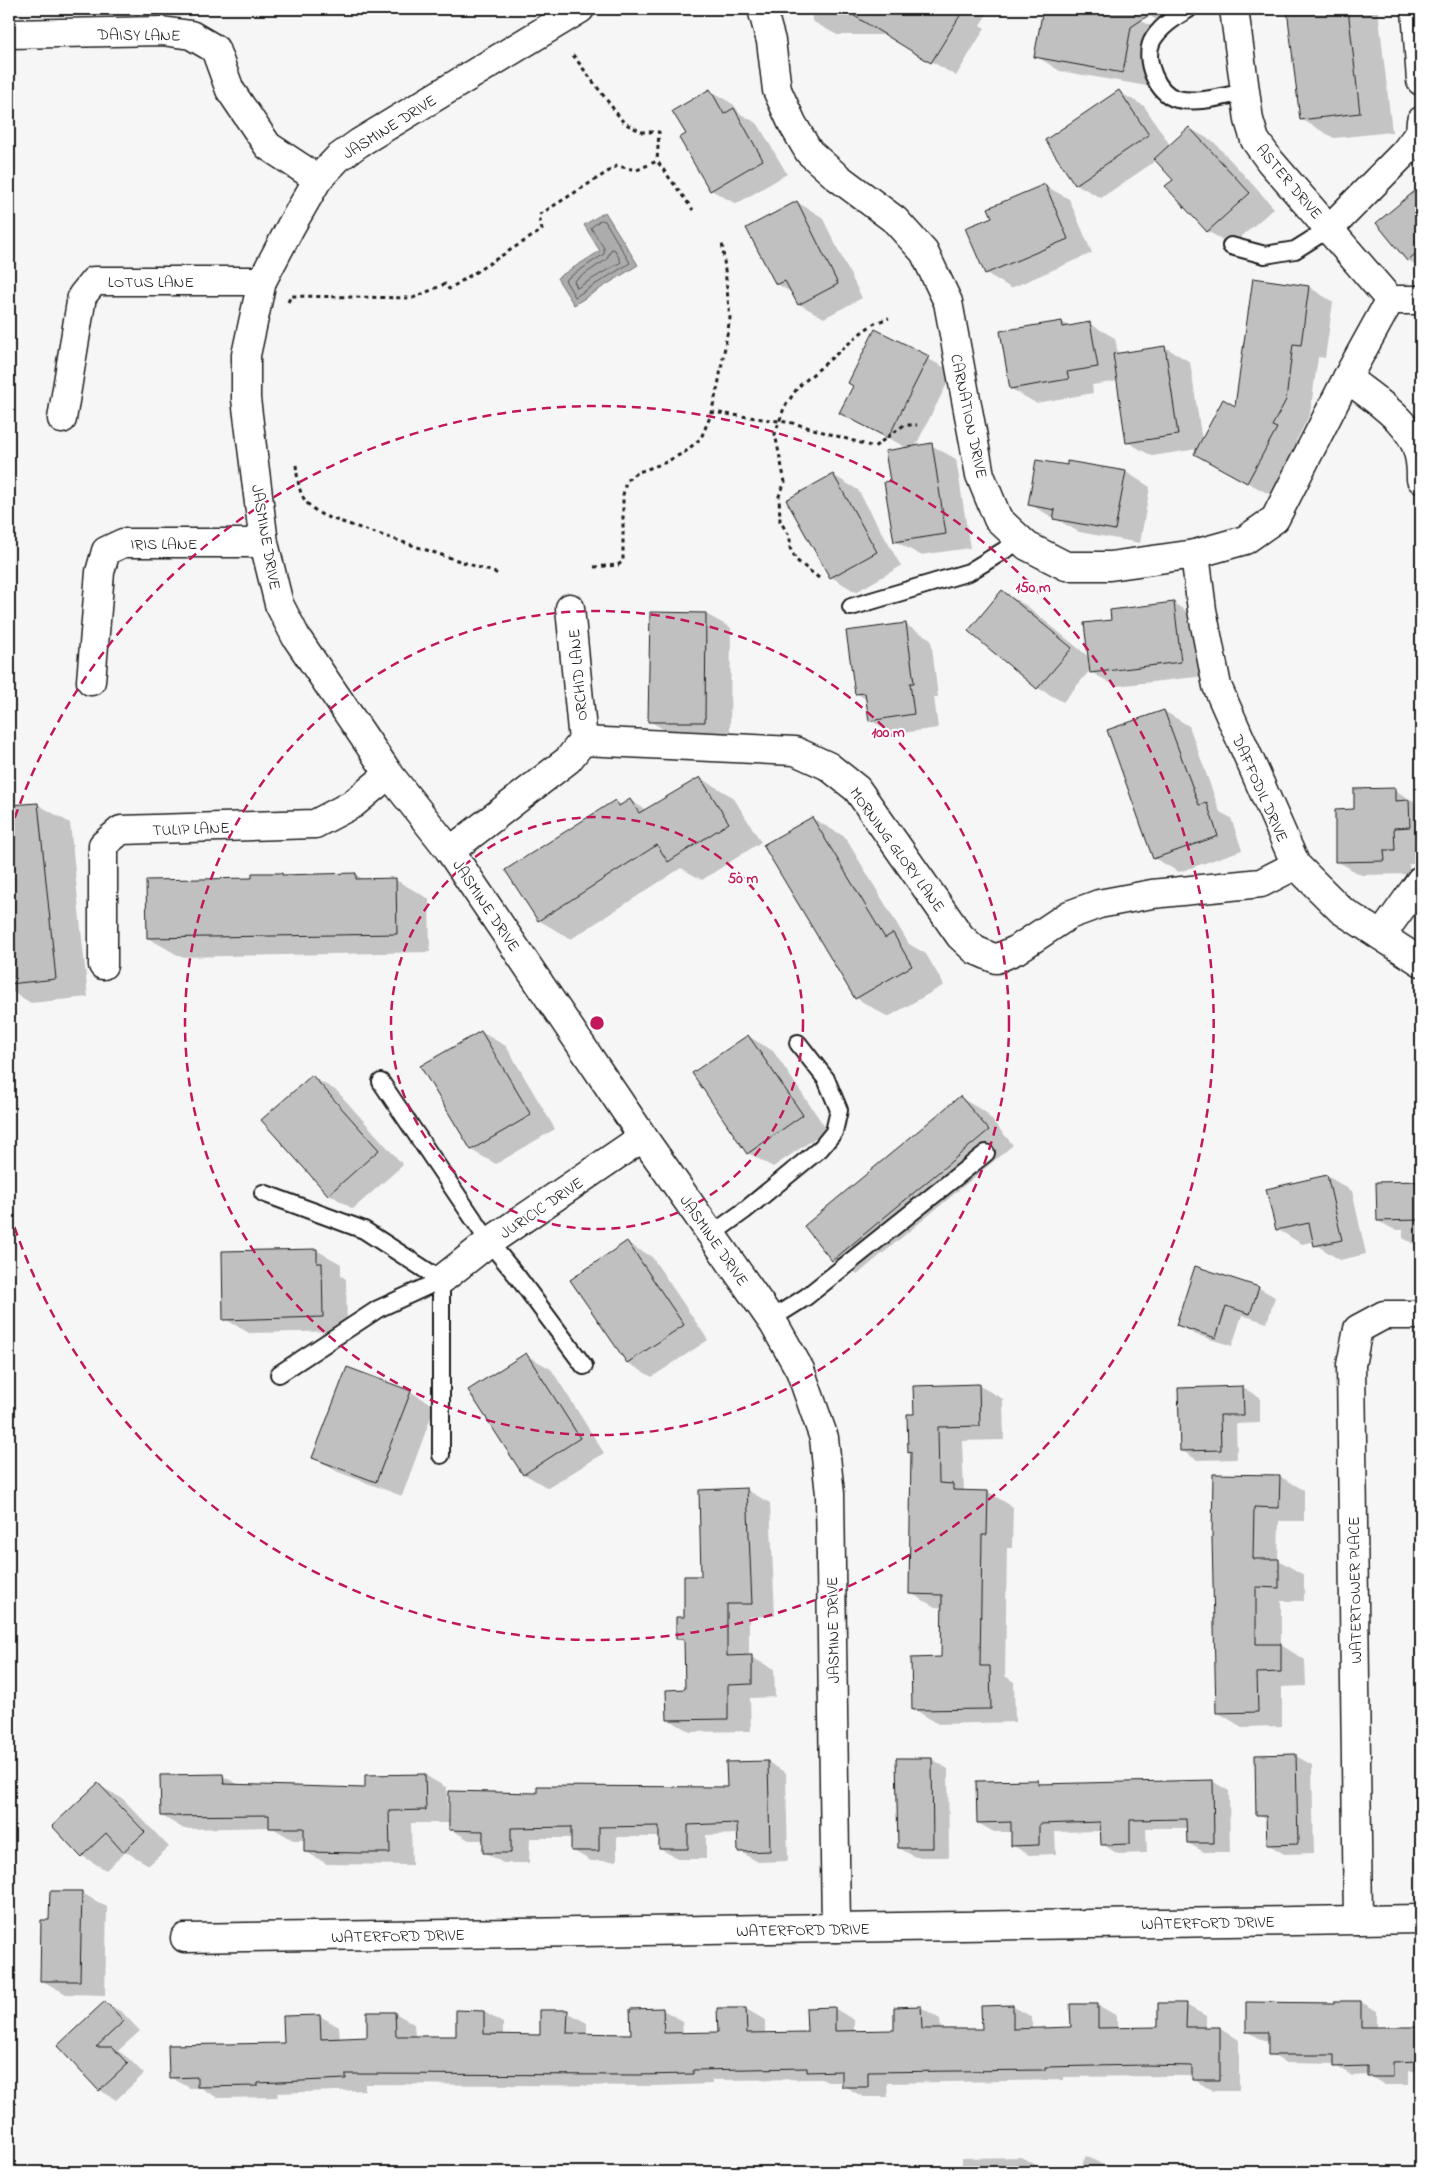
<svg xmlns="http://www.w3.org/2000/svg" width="1430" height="2181" font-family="'Indie Flower',sans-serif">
  <rect width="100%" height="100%" fill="#f6f6f6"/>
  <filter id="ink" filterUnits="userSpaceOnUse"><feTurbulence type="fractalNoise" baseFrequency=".02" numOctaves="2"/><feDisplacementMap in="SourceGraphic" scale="10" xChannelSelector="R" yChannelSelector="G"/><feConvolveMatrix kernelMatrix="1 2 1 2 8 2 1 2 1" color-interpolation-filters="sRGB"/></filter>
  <g filter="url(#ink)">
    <polygon fill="#acacac" stroke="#727272" points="605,212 638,265 574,305 557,278 600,251 584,225"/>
    <g fill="#0003">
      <polygon points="812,9 990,9 980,25 985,28 956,76 887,35 837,35 812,21"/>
      <polygon points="1044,9 1074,13 1075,9 1096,9 1133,16 1158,30 1147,86 1060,71 1036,56"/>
      <polygon points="1144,9 1204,9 1173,29 1148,15"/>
      <polygon points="1288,9 1378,9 1392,132 1334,138 1301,119"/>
      <polygon points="710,90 734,105 739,113 758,124 787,174 736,204 711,190 688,135"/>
      <polygon points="1119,92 1144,106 1170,145 1189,128 1214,142 1274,208 1232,245 1207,231 1175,180 1157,160 1101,198 1076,184"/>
      <polygon points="1044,185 1069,199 1092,253 1011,288 986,273 993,218"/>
      <polygon points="1421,187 1421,268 1408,260 1377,224"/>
      <polygon points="797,202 822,217 862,298 824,318 799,304 794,294 777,284"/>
      <polygon points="1309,287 1333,302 1325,358 1318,357 1310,414 1296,441 1301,444 1273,496 1220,468 1197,449 1152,456 1127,442 1118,381 1092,385 1093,393 1036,403 1011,389 1001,332 1062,322 1071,327 1090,324 1115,338 1118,355 1165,347 1190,362 1202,441 1236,407"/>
      <polygon points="876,331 953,372 915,447 931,445 956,459 970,548 920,555 895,541 891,482 907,448 841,413 854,386"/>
      <polygon points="1126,472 1150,487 1140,543 1079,532 1029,504"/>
      <polygon points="833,475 858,490 901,566 856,592 831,577"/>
      <polygon points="1002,592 1027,606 1090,658 1113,621 1173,603 1198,618 1205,676 1116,686 1091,672 1091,669 1063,702 1038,688 969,631"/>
      <polygon points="706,614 731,628 730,736 674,735 649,721"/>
      <polygon points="906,625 931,639 938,697 934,697 938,728 895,734 870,720 867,700 856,693"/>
      <polygon points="1164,711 1189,726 1220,812 1231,818 1242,850 1179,872 1154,858"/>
      <polygon points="700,778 733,797 761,842 702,880 681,868 571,939 538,920 615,801 622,805 630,800 646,810 659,801 662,802"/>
      <polygon points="1394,790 1419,804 1421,809 1419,864 1409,864 1409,874 1361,875 1337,861 1356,811"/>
      <polygon points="37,804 70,823 88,997 31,1003 9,990 9,807"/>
      <polygon points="812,818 845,837 909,944 926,954 944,985 888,1017 856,998"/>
      <polygon points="282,874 286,877 356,875 365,880 396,880 429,899 430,952 181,957 148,938 253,879"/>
      <polygon points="481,1032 506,1046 555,1129 496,1164 471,1150"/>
      <polygon points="748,1036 773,1051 827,1130 773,1167 748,1153"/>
      <polygon points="312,1077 337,1091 403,1165 353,1209 329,1194"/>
      <polygon points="961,1098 985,1112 1013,1145 858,1274 833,1260"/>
      <polygon points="1327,1176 1352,1191 1366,1254 1340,1260 1316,1245 1315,1241 1302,1244 1277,1229"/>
      <polygon points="1421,1182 1421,1247 1419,1247 1403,1238 1403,1230 1395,1230 1378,1221 1378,1183"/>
      <polygon points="627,1243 652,1257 708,1340 652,1377 628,1363"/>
      <polygon points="316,1250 341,1264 341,1276 346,1279 347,1331 249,1333 225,1319"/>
      <polygon points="1259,1288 1275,1297 1267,1323 1242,1315 1232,1346 1194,1334 1178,1324"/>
      <polygon points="526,1355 551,1369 604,1453 548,1488 524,1474"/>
      <polygon points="348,1368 411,1392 435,1406 402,1496 338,1472 314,1458"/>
      <polygon points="978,1385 1003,1399 1004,1440 962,1441 964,1492 988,1492 1013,1507 1012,1548 1007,1548 1005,1676 1014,1682 1015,1722 938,1724 914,1709 942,1658 943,1608 935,1607 910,1593 913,1454 909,1452 915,1415"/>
      <polygon points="1243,1388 1260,1397 1260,1423 1236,1424 1237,1459 1197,1460 1181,1450"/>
      <polygon points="1279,1476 1304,1490 1304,1521 1279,1521 1278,1560 1304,1575 1304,1601 1281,1601 1281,1645 1305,1660 1306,1686 1282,1687 1282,1726 1242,1727 1217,1712 1213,1538"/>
      <polygon points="747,1490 770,1503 775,1616 749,1617 749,1656 774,1669 775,1697 750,1698 751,1731 690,1732 668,1719 686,1691 685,1642 677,1638 702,1578"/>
      <polygon points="1296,1756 1312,1765 1314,1853 1284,1854 1268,1844 1267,1820 1258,1815"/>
      <polygon points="932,1759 948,1769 949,1857 915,1857 899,1848"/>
      <polygon points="768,1762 786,1773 788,1861 758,1862 739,1851 738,1834 706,1835 706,1859 679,1859 660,1849 660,1837 617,1837 617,1861 591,1861 572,1850 572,1838 530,1838 529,1863 503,1863 484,1852 484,1840 469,1840 450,1829 450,1823 411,1823 412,1865 327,1864 305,1851 305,1840 293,1840 271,1827 184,1829 162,1816 223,1776 241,1786 367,1789 425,1775 447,1788 448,1820 450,1820 539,1794 728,1788"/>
      <polygon points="1212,1781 1229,1791 1230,1852 1204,1852 1188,1843 1188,1828 1146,1828 1147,1853 1118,1854 1102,1844 1101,1831 1055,1832 1056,1854 1029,1855 1012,1845 1012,1832 994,1832 978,1823 977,1782 1038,1782 1044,1785"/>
      <polygon points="98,1785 123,1799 169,1847 149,1865 126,1852 106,1870 82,1856"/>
      <polygon points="82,1893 107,1907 105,1995 66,1994 41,1980 50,1921"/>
      <polygon points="1420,1998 1421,1998 1421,2071 1409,2071 1409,2085 1385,2085 1368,2075 1352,2076 1336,2066 1336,2064 1286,2063 1270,2054 1270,2041 1264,2041 1247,2031 1335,2004 1361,2002 1377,2011 1377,2028 1421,2028"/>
      <polygon points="105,2003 122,2012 140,2031 118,2051 128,2058 144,2074 116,2100 100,2090 59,2046"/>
      <polygon points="1098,2005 1117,2016 1117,2029 1159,2028 1186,2005 1206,2016 1206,2028 1220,2028 1239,2040 1239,2091 1213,2091 1193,2079 1193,2076 1165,2076 1064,2077 1064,2080 887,2083 888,2097 863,2097 844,2086 844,2082 828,2082 821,2079 712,2080 712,2084 657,2086 365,2084 365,2090 277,2093 278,2097 218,2098 201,2088 190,2088 170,2077 285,2044 320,2016 339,2027 340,2040 368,2038 395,2013 414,2024 415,2037 457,2037 484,2012 503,2023 503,2036 541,2036 567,2012 587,2023 587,2035 632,2035 663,2010 682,2021 683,2034 719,2033 746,2009 765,2020 765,2034 808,2034 834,2008 854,2020 854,2032 895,2031 921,2007 940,2019 941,2030 983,2030 1012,2006 1032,2017 1032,2030 1072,2028"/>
      <polygon points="1086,2156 1117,2172 1078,2172"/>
      <polygon points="1022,2157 1039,2167 1039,2172 962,2172 962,2158"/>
    </g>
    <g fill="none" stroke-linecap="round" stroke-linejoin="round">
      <g stroke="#565656" stroke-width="1">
        <polygon points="601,220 605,221 630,263 575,297 565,280 604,254 604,248 591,228"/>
        <polygon points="612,249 615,250 621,262 577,288 574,281 606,260"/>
      </g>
    </g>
    <g fill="#c0c0c0" stroke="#1c1c1c">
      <polygon points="843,9 964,9 931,63"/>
      <polygon points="1043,9 1158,9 1131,27 1123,73 1034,57"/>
      <polygon points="1287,9 1348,9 1360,113 1300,120"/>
      <polygon points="710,89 724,114 734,108 763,160 710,191 679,138 686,134 672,111"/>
      <polygon points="1119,90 1149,135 1075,185 1045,140"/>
      <polygon points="1189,127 1250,193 1207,232 1165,186 1173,180 1154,159"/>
      <polygon points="1045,184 1068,239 985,274 965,228 992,217 988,208"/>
      <polygon points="1421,186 1421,249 1407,261 1376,223"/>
      <polygon points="797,201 838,284 798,305 785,281 776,285 746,228"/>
      <polygon points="1253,278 1309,286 1301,345 1293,344 1286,400 1272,426 1277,428 1247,483 1194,454 1223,399 1235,406"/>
      <polygon points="1062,321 1063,327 1090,322 1098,367 1067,372 1069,379 1010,389 1000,331"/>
      <polygon points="875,329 929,356 888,438 839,413 853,386 848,383"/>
      <polygon points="1165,346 1178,435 1126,443 1113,354"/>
      <polygon points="932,443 946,534 894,542 884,482 890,481 885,451"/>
      <polygon points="1036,460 1067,465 1067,461 1126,471 1115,530 1053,519 1055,510 1028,505"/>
      <polygon points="833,474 877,552 830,578 786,500"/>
      <polygon points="1002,590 1072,648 1037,689 968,631"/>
      <polygon points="1174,602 1181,662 1090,673 1084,623 1111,620 1110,610"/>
      <polygon points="650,612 706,613 705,722 648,722"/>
      <polygon points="906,623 914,683 910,683 914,714 869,721 865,693 855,694 846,631"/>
      <polygon points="1164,710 1199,805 1207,803 1218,836 1153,859 1107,730"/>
      <polygon points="700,777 729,823 668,862 657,845 538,921 505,870 615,800 619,806 630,799 639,813"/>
      <polygon points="1395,788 1395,801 1409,800 1410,827 1394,828 1395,850 1384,850 1385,861 1335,862 1335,810 1354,809 1354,789"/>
      <polygon points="38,803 56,979 9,984 9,805"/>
      <polygon points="812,817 885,938 893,933 912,966 855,999 763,845"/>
      <polygon points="252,873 282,873 282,875 356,873 356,879 396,878 397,934 147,938 146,880 252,878"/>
      <polygon points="481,1031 531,1115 471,1150 420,1066"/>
      <polygon points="748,1035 803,1115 747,1154 692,1073"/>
      <polygon points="312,1075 379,1150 328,1195 261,1120"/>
      <polygon points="960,1096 989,1130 832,1261 804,1226"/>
      <polygon points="1327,1175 1342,1240 1314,1246 1309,1223 1276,1230 1266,1189"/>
      <polygon points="1421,1181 1421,1220 1377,1221 1376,1182"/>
      <polygon points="627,1241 684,1325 627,1363 570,1280"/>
      <polygon points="317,1249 317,1263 322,1263 323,1317 223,1320 222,1251"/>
      <polygon points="1195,1266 1259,1287 1250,1314 1226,1306 1216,1338 1176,1325"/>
      <polygon points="526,1353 580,1438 523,1475 468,1390"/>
      <polygon points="347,1367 411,1391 376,1482 312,1458"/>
      <polygon points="979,1384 980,1426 938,1427 939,1483 953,1484 953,1490 988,1491 987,1535 982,1535 980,1666 990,1666 991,1709 912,1710 911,1658 941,1657 942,1595 909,1594 911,1452 908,1453 907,1414 914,1414 913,1386"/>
      <polygon points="1243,1386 1244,1415 1220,1415 1221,1450 1180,1451 1178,1388"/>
      <polygon points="1213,1474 1280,1475 1279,1508 1254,1507 1253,1559 1279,1559 1279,1588 1256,1587 1256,1644 1281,1644 1281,1672 1257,1673 1258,1712 1216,1713 1212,1538"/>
      <polygon points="747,1488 752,1604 727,1604 727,1656 752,1655 752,1684 728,1685 728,1719 667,1720 666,1690 685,1689 684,1639 676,1639 676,1617 684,1617 684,1576 701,1576 699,1490"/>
      <polygon points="1296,1754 1298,1844 1267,1845 1266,1816 1256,1816 1255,1755"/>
      <polygon points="896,1758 932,1758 933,1848 898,1848"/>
      <polygon points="768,1761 770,1851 738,1852 737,1823 688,1825 688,1849 659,1849 659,1826 599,1827 599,1851 571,1851 571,1827 511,1828 511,1853 483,1853 483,1831 449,1830 449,1791 537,1793 537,1786 727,1787 726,1762"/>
      <polygon points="223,1774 224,1784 365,1788 365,1775 425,1774 426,1810 389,1811 390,1853 359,1853 304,1852 304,1828 269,1828 269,1815 161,1816 160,1775"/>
      <polygon points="1038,1780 1038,1784 1213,1780 1214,1843 1187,1843 1186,1819 1130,1820 1130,1844 1101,1845 1100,1822 1039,1824 1039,1845 1011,1846 1011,1822 977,1823 976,1781"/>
      <polygon points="98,1783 145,1832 123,1852 106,1833 81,1857 52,1826"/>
      <polygon points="50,1891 82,1891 80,1981 40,1981 41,1920 49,1920"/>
      <polygon points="105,2001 124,2021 96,2047 112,2047 128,2064 99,2091 57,2046"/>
      <polygon points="1334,2001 1361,2001 1361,2027 1421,2027 1421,2061 1393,2062 1393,2077 1367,2077 1367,2066 1334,2067 1334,2055 1268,2055 1268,2032 1246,2032 1246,2002 1334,2003"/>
      <polygon points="1158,2003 1187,2003 1186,2027 1220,2027 1220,2080 1192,2080 1192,2066 1144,2065 1045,2067 1045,2070 868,2072 868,2087 842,2087 842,2071 807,2072 807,2068 693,2070 693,2074 637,2075 346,2074 346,2079 258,2083 258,2086 197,2087 197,2077 169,2078 168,2045 284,2043 283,2016 320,2015 321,2039 367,2037 367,2012 395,2012 396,2036 456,2036 456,2010 484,2011 484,2034 540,2035 540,2010 568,2010 567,2033 631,2034 630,2009 663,2008 664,2033 718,2032 717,2008 746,2008 747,2033 807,2032 806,2008 835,2007 835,2031 894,2030 894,2007 921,2006 922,2029 982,2029 981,2006 1013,2005 1013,2029 1071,2027 1070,2004 1098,2004 1098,2028 1158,2027"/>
    </g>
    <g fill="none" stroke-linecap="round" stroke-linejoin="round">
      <defs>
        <g id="service">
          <path d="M1189,9C1176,16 1159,28 1152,41C1143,60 1157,94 1177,99C1199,104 1224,96 1245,92"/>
          <polyline points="1231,246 1265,255 1295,250 1330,228"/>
          <polyline points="851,607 969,572 1021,540"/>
          <polyline points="381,1082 489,1242 517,1276 584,1366"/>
          <polyline points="263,1193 364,1230 441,1280"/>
          <polyline points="712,1234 744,1211 821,1148 834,1132 839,1110 826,1079 798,1043"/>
          <polyline points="441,1280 441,1455"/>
          <polyline points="771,1319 806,1297 986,1153"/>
          <polyline points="279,1374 378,1309 441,1280"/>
        </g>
        <g id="minor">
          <polyline points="580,9 359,143 338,158 318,179 291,226 262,281 246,355 246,399 264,543 279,604 296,637 389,774 450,851 643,1137 774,1324 800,1370 824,1438 830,1494 836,1928"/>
          <polyline points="762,9 771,41 777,90 792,123 809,152 836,176 895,220 924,252 948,302 980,475 998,519 1027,546 1066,566 1110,566 1195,554 1245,540 1275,519 1347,378 1390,300 1421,300"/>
          <polyline points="1234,9 1249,120 1255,140 1270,161 1390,300"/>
          <polyline points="1416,9 1421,81"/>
          <polyline points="9,34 162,31 191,35 215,49 230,90 268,146 318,179"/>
          <polyline points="1330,228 1405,152 1420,132 1421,121"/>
          <path d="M1347,378C1372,398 1413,422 1419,456C1421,464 1421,472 1421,479"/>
          <polyline points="62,419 82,296 94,281 262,281"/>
          <polyline points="1195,554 1202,610 1217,686 1296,865 1341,910 1421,962"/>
          <polyline points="570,608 583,741"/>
          <polyline points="91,681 100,572 106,551 123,543 264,543"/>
          <polyline points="450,851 568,760 583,741 795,751 828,766 857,789 960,936 975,950 996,959 1016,950 1069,915 1099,904 1152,894 1261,883 1296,865"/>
          <polyline points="1381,936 1421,880"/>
          <polyline points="103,965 103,845 121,830 315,824 353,804 389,774"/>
          <polyline points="441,1280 489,1242 643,1137"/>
          <polyline points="1358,1920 1351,1365 1358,1329 1384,1315 1421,1315"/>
          <polyline points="185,1938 1421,1919"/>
        </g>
      </defs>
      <use href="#service" stroke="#1c1c1c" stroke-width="20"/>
      <use href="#minor" stroke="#1c1c1c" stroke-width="31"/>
      <g stroke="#1c1c1c" stroke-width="3" stroke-dasharray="4 4" stroke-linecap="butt">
        <polyline points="573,55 624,123 642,132 659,132 657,161"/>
        <polyline points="288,302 291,296 413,298 445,284 449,289 542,230 539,215 617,166 637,170 657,161 693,210"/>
        <polyline points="711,412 793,423 874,447 904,425 917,425"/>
        <path d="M296,465C299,492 300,502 324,516L499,574"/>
        <polyline points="594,567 618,565 623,561 623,495 626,481 636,473 664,463 685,452 701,438 710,417 718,386 730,318 722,241"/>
        <polyline points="819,578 796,560 790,548 790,537 780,521 779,496 785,482 775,434 784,408 798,387 862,332 875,323 889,318"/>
      </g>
      <use href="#service" stroke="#fff" stroke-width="16"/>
      <use href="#minor" stroke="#fff" stroke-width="28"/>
    </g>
  </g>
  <g fill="none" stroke="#c2185b" stroke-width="2.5" stroke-dasharray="9 6">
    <circle cx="597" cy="1023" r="206"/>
    <circle cx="597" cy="1023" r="412"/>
    <path d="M10 832A617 617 0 1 1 10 1214"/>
  </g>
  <g text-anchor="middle" stroke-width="4" stroke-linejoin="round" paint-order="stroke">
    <g font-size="16" fill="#1c1c1c" stroke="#fff">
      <text transform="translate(139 34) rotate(1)" y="6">DAISY LANE</text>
      <text transform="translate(389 126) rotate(-32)" y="6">JASMINE DRIVE</text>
      <text transform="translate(1290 181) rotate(50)" y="6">ASTER DRIVE</text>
      <text x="151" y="287">LOTUS LANE</text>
      <text transform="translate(970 416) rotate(78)" y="6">CARNATION DRIVE</text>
      <text transform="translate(267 537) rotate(80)" y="6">JASMINE DRIVE</text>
      <text x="164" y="549">IRIS LANE</text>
      <text transform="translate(577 675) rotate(-95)" y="6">ORCHID LANE</text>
      <text transform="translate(1261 788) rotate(66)" y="6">DAFFODIL DRIVE</text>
      <text transform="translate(191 828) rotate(-2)" y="6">TULIP LANE</text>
      <text transform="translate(898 849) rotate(54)" y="6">MORNING GLORY LANE</text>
      <text transform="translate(487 905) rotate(56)" y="6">JASMINE DRIVE</text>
      <text transform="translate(541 1207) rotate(-34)" y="6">JURICIC DRIVE</text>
      <text transform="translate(715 1240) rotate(55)" y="6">JASMINE DRIVE</text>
      <text transform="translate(1354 1590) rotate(-91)" y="6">WATERTOWER PLACE</text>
      <text transform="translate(832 1630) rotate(-91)" y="6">JASMINE DRIVE</text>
      <text transform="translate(1208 1922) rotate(-1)" y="6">WATERFORD DRIVE</text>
      <text transform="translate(803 1929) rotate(-1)" y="6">WATERFORD DRIVE</text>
      <text transform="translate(398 1935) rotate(-1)" y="6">WATERFORD DRIVE</text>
    </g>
  </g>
  <circle cx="597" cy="1023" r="8" fill="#c2185b" stroke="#fff" stroke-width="2.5"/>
  <g font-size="15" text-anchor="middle" font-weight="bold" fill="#c2185b" stroke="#fff" stroke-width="4" stroke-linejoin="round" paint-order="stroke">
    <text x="1033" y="592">150 m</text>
    <text x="888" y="737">100 m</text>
    <text x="743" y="883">50 m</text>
  </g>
  <rect width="1430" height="2181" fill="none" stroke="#fff" stroke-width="30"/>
  <rect x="15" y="15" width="1400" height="2151" fill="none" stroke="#1c1c1c" stroke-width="2" filter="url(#ink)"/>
</svg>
